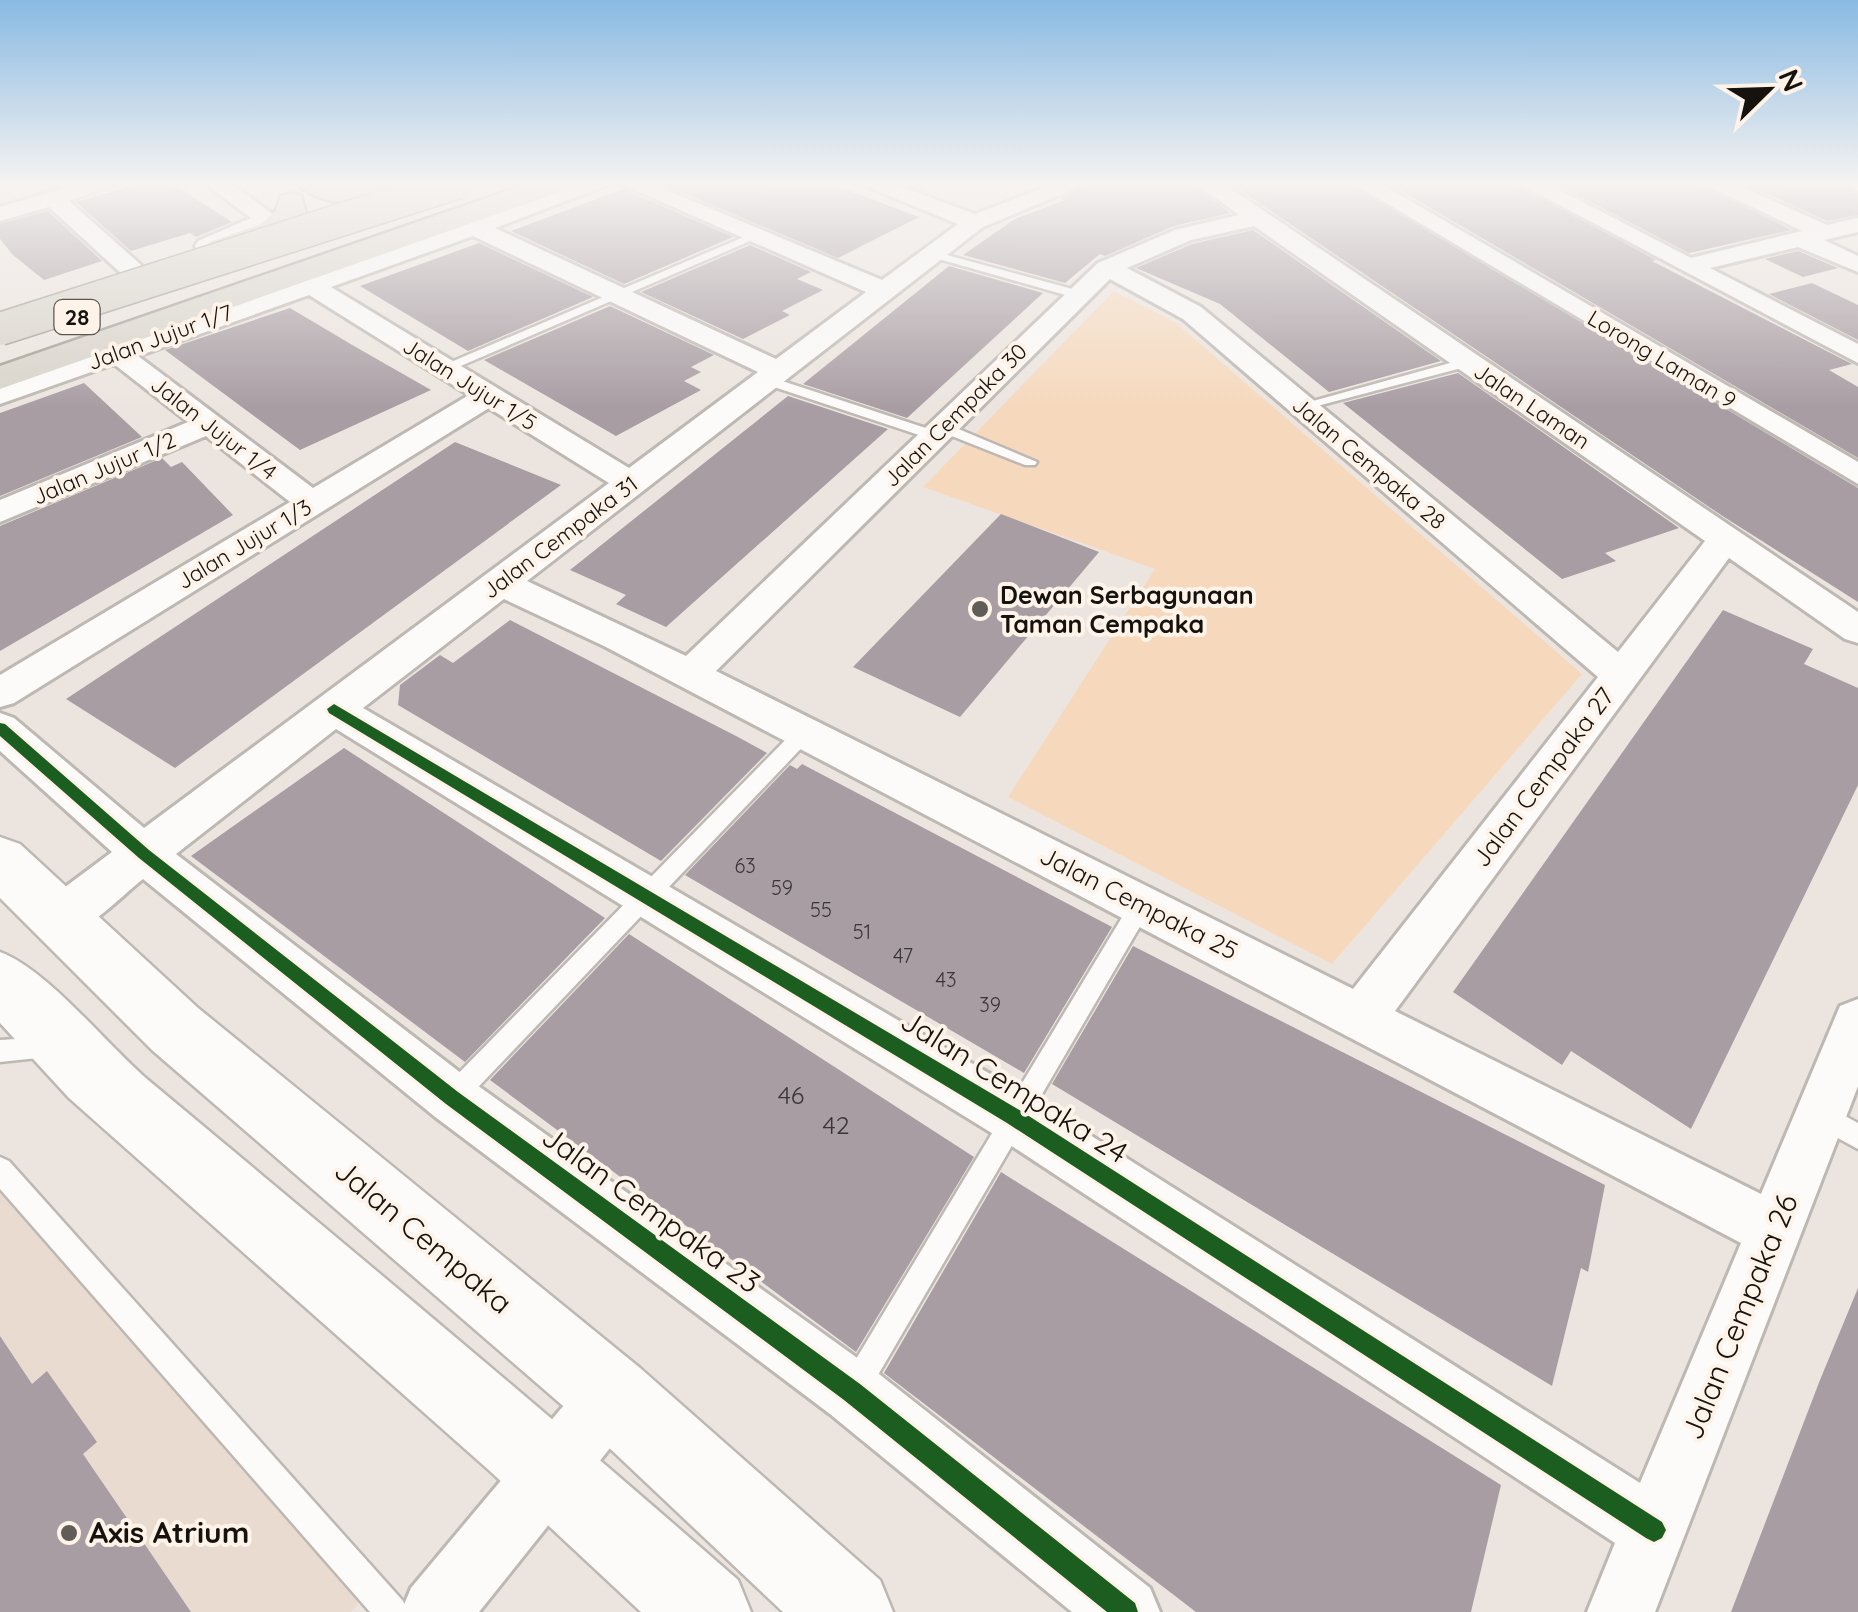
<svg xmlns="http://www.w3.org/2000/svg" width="1858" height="1612" font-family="Quicksand,sans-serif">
  <rect width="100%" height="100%" fill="#ece5df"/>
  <polygon fill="#e9dbcf" points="0,1188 359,1602 351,1612 0,1612"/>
  <polygon fill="#f6d9bd" points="1114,291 1175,322 1582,674 1332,964 1008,797 1155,569 923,487"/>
  <g fill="#a89da3">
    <polygon points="145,182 169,182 232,222 196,237 190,233 131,251 76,202"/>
    <polygon points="657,182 826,182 919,217 838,258"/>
    <polygon points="1093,182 1191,182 1230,213 1174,226 1105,256 1100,254 1065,283 963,255 1015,219 1065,200 1060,198"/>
    <polygon points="1228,182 1347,182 1858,488 1858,602 1721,515"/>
    <polygon points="1386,182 1512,182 1656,260 1652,261 1852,364 1829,370 1858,387 1858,458"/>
    <polygon points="1552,182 1698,182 1791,230 1689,253"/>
    <polygon points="1741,182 1839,182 1858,195 1858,215 1827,221"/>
    <polygon points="623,189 733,237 624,284 511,231"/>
    <polygon points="48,211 102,261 44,280 13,255 0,239 0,224"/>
    <polygon points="1253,230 1441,361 1329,392 1220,304 1136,268 1192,244"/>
    <polygon points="479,243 593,297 468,351 360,286"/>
    <polygon points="750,245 811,272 797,279 823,290 782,311 790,315 743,339 641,292"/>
    <polygon points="1798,251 1838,268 1803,277 1765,259"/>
    <polygon points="949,266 1043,293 907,418 803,384"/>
    <polygon points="1812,283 1858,305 1858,340 1769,294"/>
    <polygon points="610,306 714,355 691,367 701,372 684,381 701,390 616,436 484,360"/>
    <polygon points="290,308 354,346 431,390 300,450 165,350"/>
    <polygon points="1458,373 1679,528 1605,553 1616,561 1562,579 1343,403"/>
    <polygon points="84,383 142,437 0,496 0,413"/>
    <polygon points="788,396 888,429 666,627 616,604 626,595 570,570"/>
    <polygon points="455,442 561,485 175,768 66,699"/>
    <polygon points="162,458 171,467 182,462 233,515 0,651 0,526"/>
    <polygon points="1001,514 1099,552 960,717 853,667"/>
    <polygon points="1723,610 1813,649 1804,664 1858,688 1858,785 1691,1129 1571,1051 1562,1065 1453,992"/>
    <polygon points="510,620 738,737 767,753 661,861 398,705 400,685 440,655 453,663"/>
    <polygon points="344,748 605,918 465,1062 191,856"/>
    <polygon points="802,764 1112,927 1024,1073 685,875 790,765 797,769"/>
    <polygon points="629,934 974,1157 856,1352 490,1080"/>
    <polygon points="1133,946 1605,1185 1588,1272 1581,1268 1552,1386 1052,1084"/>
    <polygon points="1001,1172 1501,1485 1471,1612 1196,1612 884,1373"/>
    <polygon points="1858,1288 1858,1612 1731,1612 1820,1380"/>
    <polygon points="0,1336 32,1384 47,1371 97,1442 83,1454 191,1612 0,1612"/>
  </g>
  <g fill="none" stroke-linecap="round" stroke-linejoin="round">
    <defs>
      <g id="lane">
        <polygon points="753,233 759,236 757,238 449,371 437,368"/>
        <polygon points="932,251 1080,291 1082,294 1076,298 928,256 926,254"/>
        <polygon points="1468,358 1473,359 1473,365 1302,410 1295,406"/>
        <polygon points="767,376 941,433 943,436 931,439 762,383 762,377"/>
        <polygon points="939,425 949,425 1037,462 1035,465 1025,465 939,431"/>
        <polygon points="805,725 814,732 812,737 462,1104 453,1108 444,1104 441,1096 444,1088 798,727"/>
        <polygon points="1141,896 1149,899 1152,905 1149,911 864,1399 854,1404 844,1399 839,1389 844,1379 1133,899"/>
        <polygon points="48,1037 56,1040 60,1048 56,1056 0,1062 0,1040"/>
        <polygon points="1821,1103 1858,1123 1858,1149 1812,1124 1809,1115 1812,1106"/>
        <polygon points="0,1157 9,1161 403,1601 408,1612 370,1612 0,1189"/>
      </g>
      <g id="street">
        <polygon points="85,182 120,182 69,201 141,265 144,270 141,275 123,275 49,207 0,221 0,207"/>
        <path d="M203,182H229L278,218C262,236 223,257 198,251L195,246L198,241L251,218Z"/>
        <path d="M346,182H410C398,193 329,202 318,191L321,186Z"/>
        <path d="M582,182H615L495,228L776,359L866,292L617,182H647L882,280L958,224L856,182H888L975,214L1059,182H1090L983,227L527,581L686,656L1098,263L1175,230L1239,215L1195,182H1221L1858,612V643L1845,639L1729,558L1395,1011L1761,1194L1840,1006L1858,999V1086L1655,1612H1587L1615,1543L995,1135L336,729L176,854L470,1080L874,1370L1150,1588L1160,1612H1072L830,1414L434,1116L143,879C115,901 77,946 41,933L34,919L41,905L112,852L0,751V713L14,718L144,828L609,483L489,408L14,703L0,707V675L290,502L206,436L0,522V500L188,422L114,364L0,404V385ZM1254,226L1705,541L1618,652L1201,307L1127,268L1191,240ZM473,236L758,372L629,468L331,287ZM1110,279L1183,319L1598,677L1353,989L716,671ZM309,295L469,395L313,488L138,356ZM504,599L604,646L1741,1243L1640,1483L1033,1099L363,708Z"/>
        <polygon points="1351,182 1378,182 1858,462 1858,484"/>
        <polygon points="1516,182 1544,182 1691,258 1802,231 1701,182 1731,182 1827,225 1858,218 1858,232 1824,240 1858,256 1858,272 1798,247 1710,268 1858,344 1858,363"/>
        <polygon points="1843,182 1858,182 1858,191"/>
        <polygon points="612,1365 634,1374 643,1396 634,1418 479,1612 401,1612 411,1588 590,1374"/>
      </g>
      <g id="secondary">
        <polygon points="0,837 20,844 198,1008 640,1368 880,1580 893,1612 783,1612 584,1424 152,1050 0,898"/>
        <path d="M0,952C48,970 106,1044 148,1080C346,1245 544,1410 738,1580L751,1612H641L491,1472L69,1098L0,1023Z"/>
      </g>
      <g id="highway">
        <path d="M296,182L352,188L439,182C416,211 320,213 296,182Z"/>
        <polygon points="533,182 575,182 571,188 0,389 0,366"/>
        <path d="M291,193L301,196L306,213C288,238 240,263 210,256L205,249L210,242L261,224L276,210L281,196Z"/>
      </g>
    </defs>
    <use href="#lane" stroke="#beb8b3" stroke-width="5"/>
    <use href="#street" stroke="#beb8b3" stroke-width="6"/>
    <use href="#secondary" stroke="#beb8b3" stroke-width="5"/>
    <use href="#highway" stroke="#a39d91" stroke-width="5"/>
    <use href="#lane" fill="#fcfbfa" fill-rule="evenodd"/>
    <use href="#street" fill="#fcfbfa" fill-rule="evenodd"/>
    <use href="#secondary" fill="#fcfbfa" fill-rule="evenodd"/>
    <use href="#highway" fill="#d8d4cb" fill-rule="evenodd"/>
    <defs>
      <polyline id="highway-bridge" points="0,329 459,182"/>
    </defs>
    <use href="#highway-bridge" stroke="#a39d91" stroke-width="35" stroke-linecap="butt"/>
    <use href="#highway-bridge" stroke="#d8d4cb" stroke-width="32"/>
    <defs>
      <g id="cycleway">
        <polygon points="334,704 1021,1111 1662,1522 1666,1530 1662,1538 1654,1542 1646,1538 1007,1123 329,713 327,709"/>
        <polygon points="0,723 5,724 149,850 458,1092 860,1384 1135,1603 1138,1612 1107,1612 844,1400 446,1104 139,858 0,736"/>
      </g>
    </defs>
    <use href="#cycleway" stroke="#fef3e9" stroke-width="6"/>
    <use href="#cycleway" fill="#1b5e20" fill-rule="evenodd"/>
  </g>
  <linearGradient id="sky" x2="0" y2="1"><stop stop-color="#89bae3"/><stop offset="0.45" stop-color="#f6f3f1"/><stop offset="1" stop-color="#f6f3f1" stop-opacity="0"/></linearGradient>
  <rect width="1858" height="408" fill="url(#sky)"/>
  <g fill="#615c57" stroke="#fef3e9" stroke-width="4">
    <circle cx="980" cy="609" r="10"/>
    <circle cx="69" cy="1533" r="10"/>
  </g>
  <g text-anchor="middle" stroke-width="8" stroke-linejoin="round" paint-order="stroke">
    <g font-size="20" fill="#3a3533">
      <text x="745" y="873">63</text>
      <text x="782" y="895">59</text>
      <text x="821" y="917">55</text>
      <text x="862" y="939">51</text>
      <text x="903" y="963">47</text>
      <text x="946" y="987">43</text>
      <text x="990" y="1012">39</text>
    </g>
    <rect fill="#fef3e9" stroke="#5c5650" stroke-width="2.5" x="54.5" y="300" width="45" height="34" rx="8"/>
    <g font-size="22" font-weight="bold" fill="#16120e">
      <text x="77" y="325">28</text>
    </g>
    <g font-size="22" fill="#16120e" stroke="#fef3e9">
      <text transform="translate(160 337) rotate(-20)" y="8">Jalan Jujur 1/7</text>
      <text transform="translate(1662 359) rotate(31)" y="8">Lorong Laman 9</text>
      <text transform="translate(470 384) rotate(32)" y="8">Jalan Jujur 1/5</text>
      <text transform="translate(1532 406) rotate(34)" y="8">Jalan Laman</text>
      <text transform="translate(955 415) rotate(-45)" y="8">Jalan Cempaka 30</text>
      <text transform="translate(214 428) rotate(38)" y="8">Jalan Jujur 1/4</text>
      <text transform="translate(1369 463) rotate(40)" y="8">Jalan Cempaka 28</text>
      <text transform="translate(104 468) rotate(-23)" y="8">Jalan Jujur 1/2</text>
      <text transform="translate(560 537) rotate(-37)" y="8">Jalan Cempaka 31</text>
      <text transform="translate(244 544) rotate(-31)" y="8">Jalan Jujur 1/3</text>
    </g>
    <g font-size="25" font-weight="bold" fill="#16120e" stroke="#fef3e9" text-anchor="start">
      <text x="1000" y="604">Dewan Serbagunaan<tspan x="1000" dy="29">Taman Cempaka</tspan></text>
    </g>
    <g font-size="25" fill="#16120e" stroke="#fef3e9">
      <text transform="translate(1543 777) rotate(-53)" y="9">Jalan Cempaka 27</text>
      <text transform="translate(1139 903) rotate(27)" y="9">Jalan Cempaka 25</text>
    </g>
    <g font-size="25" fill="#3a3533">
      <text x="791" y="1104">46</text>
      <text x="836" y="1134">42</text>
    </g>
    <g font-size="30" fill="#16120e" stroke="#fef3e9">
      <text transform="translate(1014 1087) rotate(32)" y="10">Jalan Cempaka 24</text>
      <text transform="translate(651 1210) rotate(36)" y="10">Jalan Cempaka 23</text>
      <text transform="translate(423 1237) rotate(40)" y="10">Jalan Cempaka</text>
      <text transform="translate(1740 1317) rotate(-68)" y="10">Jalan Cempaka 26</text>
    </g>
    <g font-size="30" font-weight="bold" fill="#16120e" stroke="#fef3e9" text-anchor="start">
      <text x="89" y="1543">Axis Atrium</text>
    </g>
  </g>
  <g transform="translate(1768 90) rotate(67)" stroke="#fef3e9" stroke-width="8" paint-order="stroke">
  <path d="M0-8L18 38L0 25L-18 38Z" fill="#16120e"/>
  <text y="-15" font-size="28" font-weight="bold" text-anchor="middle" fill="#16120e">N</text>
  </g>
</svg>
